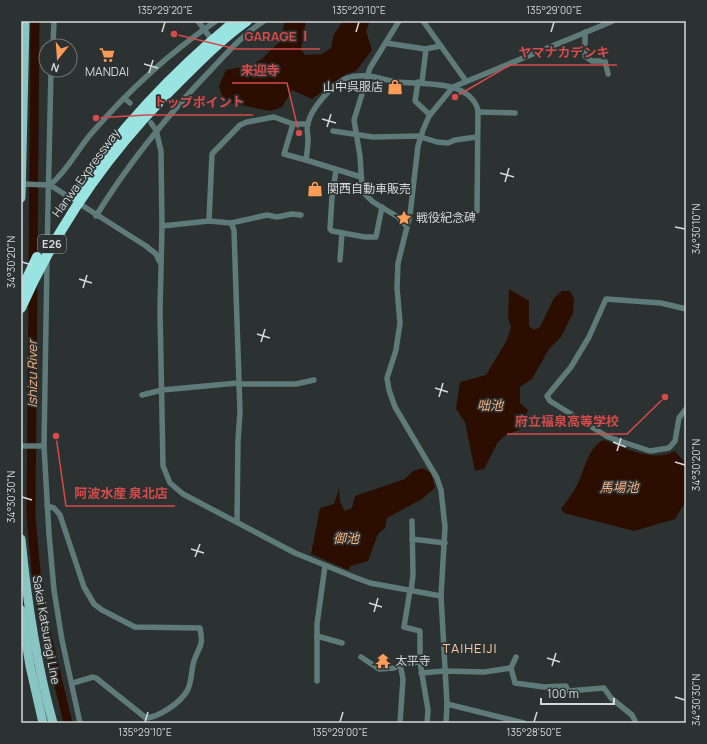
<svg xmlns="http://www.w3.org/2000/svg" width="707" height="744" font-family="Manrope,'Noto Sans JP',sans-serif">
  <rect width="100%" height="100%" fill="#2c3231"/>
  <g fill="#2b0e00">
    <polygon points="285,21 306,21 301,49 305,55 322,54 331,48 334,34 343,21 370,21 366,31 372,50 356,71 346,74 312,99 292,90 282,107 270,111 231,103 222,97 219,86 226,70 248,66 262,59 280,41"/>
    <polygon points="509,289 529,301 529,326 534,330 540,327 554,298 562,291 570,291 574,299 573,313 561,337 549,349 532,379 520,387 520,403 528,410 521,429 506,435 498,442 484,469 475,471 465,422 456,409 460,382 486,375 507,340 511,327 508,317"/>
    <path d="M604,440C626,448 653,463 675,451L686,464V501L675,519L634,531L564,513L561,509C567,501 573,493 577,485C585,471 587,447 604,440Z"/>
    <polygon points="423,468 431,473 435,488 422,499 387,518 385,528 378,534 368,561 351,566 348,570 311,554 320,508 334,504 339,489 340,502 345,511 352,508 355,496 405,479 413,471"/>
  </g>
  <g fill="none" stroke-linecap="round" stroke-linejoin="round">
    <g stroke="#2b0e00" stroke-width="9">
      <polyline points="33,266 35,21"/>
      <polyline points="33,282 31,516 36,572 43,619 68,723"/>
    </g>
    <g stroke="#5e7b7a" stroke-width="5.5">
      <polyline points="198,21 209,36"/>
      <polyline points="399,21 370,68 354,120 360,156 362,187 364,193 373,202 398,217 407,227"/>
      <polyline points="423,21 466,81"/>
      <polyline points="585,32 585,56 592,61 605,61 608,74"/>
      <polyline points="386,43 425,49 441,46"/>
      <polyline points="53,46 54,21"/>
      <polyline points="418,82 415,101 430,115"/>
      <polyline points="422,82 426,49"/>
      <polyline points="124,98 130,103"/>
      <polyline points="478,112 515,113"/>
      <polyline points="151,123 156,130 161,151 162,226 160,311 163,466 170,483 183,494 295,553 354,577 370,583 441,596"/>
      <polyline points="293,124 284,154 306,160"/>
      <polyline points="333,131 373,137 421,136"/>
      <polyline points="421,137 437,142 448,143 455,140 477,137"/>
      <polyline points="336,170 332,197 330,229 332,231 365,237 376,237 382,207"/>
      <path d="M361,177L306,160C307,153 308,146 308,139C308,134 306,128 308,123C311,109 333,83 347,78C366,72 379,79 397,82C422,85 469,79 478,110L477,211"/>
      <polyline points="21,184 50,185 146,246 156,254 159,261"/>
      <path d="M50,185C67,171 76,152 90,135C127,92 169,53 216,21"/>
      <path d="M96,216C128,164 166,117 208,73C226,54 242,35 264,21"/>
      <polyline points="209,221 212,154 240,125 247,122 274,117 293,124 308,124"/>
      <polyline points="231,223 234,230 240,412 238,440 237,522"/>
      <polyline points="162,226 209,221 231,223 267,215 277,217 292,214 301,215"/>
      <polyline points="47,252 51,70"/>
      <polyline points="47,260 44,446 49,534 54,590 62,640 80,723"/>
      <polyline points="340,260 342,233"/>
      <polyline points="686,309 661,303 606,299 589,337 571,367 547,396 550,401 608,437 650,451 669,448 675,441 679,418 686,409"/>
      <polyline points="238,384 296,384 314,380"/>
      <polyline points="142,395 162,390 238,383"/>
      <polyline points="21,446 44,446"/>
      <path d="M47,506L54,508L60,515L84,587L94,604L102,610L135,627L200,628C204,648 199,645 194,661C191,670 192,683 187,691C180,703 159,717 146,718L96,678L93,677L73,683"/>
      <polyline points="412,539 445,543"/>
      <polyline points="410,590 404,627 420,631 420,662 428,710 427,723"/>
      <polyline points="411,591 413,575 412,521"/>
      <polyline points="317,636 342,643"/>
      <polyline points="361,657 379,669 394,668 400,664 420,662"/>
      <polyline points="516,657 511,668 515,683 544,687 566,686 568,691 604,688 611,698 632,715 636,723"/>
      <polyline points="400,664 403,679 400,723"/>
      <polyline points="421,673 444,671 484,672 511,668"/>
      <polyline points="317,681 317,624 325,566"/>
      <polyline points="447,704 524,723"/>
      <polyline points="446,723 447,704 441,596 445,527 441,490 437,478 395,407 389,390 387,378 396,350 400,323 397,288 398,263 410,215 418,146 423,130 429,116 453,87 613,21"/>
    </g>
    <g stroke="#88c5c3" stroke-width="9">
      <polyline points="21,198 25,21"/>
      <path d="M21,539C27,601 36,663 53,723"/>
      <polyline points="21,610 30,666 43,723"/>
    </g>
    <g stroke="#99e3e0" stroke-width="10">
      <path d="M74,196C119,129 173,72 235,21"/>
      <polyline points="21,291 37,257"/>
      <path d="M21,308C60,220 113,146 182,79C202,59 223,38 247,21"/>
    </g>
  </g>
  <path fill="none" stroke="#d6d9d9" stroke-width="1.5" d="M162,32L165,22M356,32L359,22M551,32L554,22M144,64L158,68M149,73L153,60M322,119L336,123M327,127L331,114M500,173L514,177M505,182L509,168M675,227L685,229M22,262L32,265M79,279L92,283M83,288L87,275M257,334L270,338M261,342L265,329M435,388L448,392M439,397L443,383M613,442L626,447M617,451L621,438M675,462L685,465M22,497L32,500M191,549L204,553M195,557L200,544M369,603L382,607M374,612L378,598M547,658L560,662M552,666L556,653M675,697L685,700M145,722L148,712M340,722L343,712M534,722L537,712"/>
  <defs>
    <symbol id="supermarket-bare" viewBox="-9 -9 18 18"><path d="M-6-5.5h2.5l.6 2H6L4.5 2H-2.5L-4.4-4H-6ZM-1.5 3.2a1.3 1.3 0 1 0 .1 0ZM3 3.2a1.3 1.3 0 1 0 .1 0Z" fill="#fd9c56" stroke="#2c3231" stroke-width="2.5" paint-order="stroke"/></symbol>
    <symbol id="shop-bare" viewBox="-9 -9 18 18"><path d="M-5-2.5h2.3a2.7 3.5 0 0 1 5.4 0H5L5.5 6h-11ZM-1.5-2.5h3a1.5 2.3 0 0 0-3 0Z" fill="#fd9c56" stroke="#2c3231" stroke-width="2.5" paint-order="stroke"/></symbol>
    <symbol id="sight-bare" viewBox="-9 -9 18 18"><path d="M0-6L1.8-2.2L6-1.7L2.9 1.2L3.7 5.4L0 3.3L-3.7 5.4L-2.9 1.2L-6-1.7L-1.8-2.2Z" fill="#fd9c56" stroke="#2c3231" stroke-width="2.5" paint-order="stroke"/></symbol>
    <symbol id="temple-bare" viewBox="-9 -9 18 18"><path d="M0-6L5-2H3V0L6.5 2.5H4V6H1.5V3h-3V6H-4V2.5H-6.5L-3 0V-2H-5Z" fill="#fd9c56" stroke="#2c3231" stroke-width="2.5" paint-order="stroke"/></symbol>
  </defs>
  <g fill-rule="evenodd">
    <use href="#supermarket-bare" x="96" y="44" width="22" height="22"/>
    <use href="#shop-bare" x="384" y="76" width="22" height="22"/>
    <use href="#shop-bare" x="304" y="178" width="22" height="22"/>
    <use href="#sight-bare" x="393" y="207" width="22" height="22"/>
    <use href="#temple-bare" x="372" y="650" width="22" height="22"/>
  </g>
  <g text-anchor="middle" stroke-width="3.5" stroke-linejoin="round" paint-order="stroke">
    <rect fill="#2c3231" stroke="#a3a7a7" stroke-width="1" x="38" y="235" width="28" height="18" rx="3"/>
    <g font-size="11" font-weight="bold" fill="#d6d9d9">
      <text x="52" y="248">E26</text>
    </g>
    <g font-size="12" fill="#d6d9d9" stroke="#2c3231" text-anchor="start">
      <text x="107" y="76" text-anchor="middle">MANDAI</text>
      <text x="383" y="91" text-anchor="end">山中呉服店</text>
      <text x="327" y="193">関西自動車販売</text>
      <text x="416" y="222">戦役紀念碑</text>
      <text x="395" y="665">太平寺</text>
    </g>
    <g font-size="12" fill="#d6d9d9" stroke="#2c3231">
      <text transform="translate(86 173) rotate(-54)" y="4">Hanwa Expressway</text>
      <text transform="translate(46 630) rotate(80)" y="4">Sakai Katsuragi Line</text>
    </g>
    <g font-size="13" font-style="italic" fill="#f8b181" stroke="#2c3231">
      <text transform="translate(32 374) rotate(-90)" y="5">Ishizu River</text>
      <text x="490" y="410">咄池</text>
      <text x="619" y="492">馬場池</text>
      <text x="346" y="543">御池</text>
    </g>
    <g font-size="13" letter-spacing="1" fill="#ffc7a3" stroke="#2c3231">
      <text x="470" y="653">TAIHEIJI</text>
    </g>
  </g>
  <path fill="none" stroke="#d64b4b" stroke-width="1.5" d="M174 34L236 49H320M455 97L510 65H617M299 133L287 83H232M96 118L146 115H253M665 397L627 434H507M56 436L66 506H175"/>
  <g fill="#d64b4b" stroke="#2c3231" stroke-width="1.5">
    <circle cx="174" cy="34" r="4"/>
    <circle cx="455" cy="97" r="4"/>
    <circle cx="299" cy="133" r="4"/>
    <circle cx="96" cy="118" r="4"/>
    <circle cx="665" cy="397" r="4"/>
    <circle cx="56" cy="436" r="4"/>
  </g>
  <g font-size="13" text-anchor="middle" font-weight="bold" fill="#d64b4b" stroke="#2c3231" stroke-width="3.5" stroke-linejoin="round" paint-order="stroke">
    <text x="278" y="41">GARAGE Ⅰ</text>
    <text x="564" y="57">ヤマナカデンキ</text>
    <text x="260" y="75">来迎寺</text>
    <text x="199" y="107">トップポイント</text>
    <text x="567" y="426">府立福泉高等学校</text>
    <text x="121" y="498">阿波水産 泉北店</text>
  </g>
  <rect width="707" height="744" fill="none" stroke="#2c3231" stroke-width="44"/>
  <g transform="translate(58 58) rotate(197)"><circle r="19" fill="#2c3231" stroke="#707574"/>
  <path d="M0-3L7 15L0 10L-7 15Z" fill="#fd9c56"/>
  <text y="-6" font-size="11" font-weight="bold" text-anchor="middle" fill="#d6d9d9">N</text>
  </g>
  <path d="M541 698v6h73v-6" fill="none" stroke="#d6d9d9" stroke-width="2"/>
  <text x="547" y="698" font-size="12" fill="#d6d9d9" stroke="#2c3231" stroke-width="3" paint-order="stroke">100 m</text>
  <rect x="22" y="22" width="663" height="700" fill="none" stroke="#d6d9d9" stroke-width="1.5"/>
  <g font-size="10" text-anchor="middle" fill="#d6d9d9">
    <text x="165" y="14">135°29'20"E</text>
    <text x="359" y="14">135°29'10"E</text>
    <text x="554" y="14">135°29'00"E</text>
    <text transform="translate(696 229) rotate(-90)" y="4">34°30'10"N</text>
    <text transform="translate(11 262) rotate(-90)" y="4">34°30'20"N</text>
    <text transform="translate(696 465) rotate(-90)" y="4">34°30'20"N</text>
    <text transform="translate(11 497) rotate(-90)" y="4">34°30'30"N</text>
    <text transform="translate(696 700) rotate(-90)" y="4">34°30'30"N</text>
    <text x="145" y="736">135°29'10"E</text>
    <text x="340" y="736">135°29'00"E</text>
    <text x="534" y="736">135°28'50"E</text>
  </g>
</svg>
